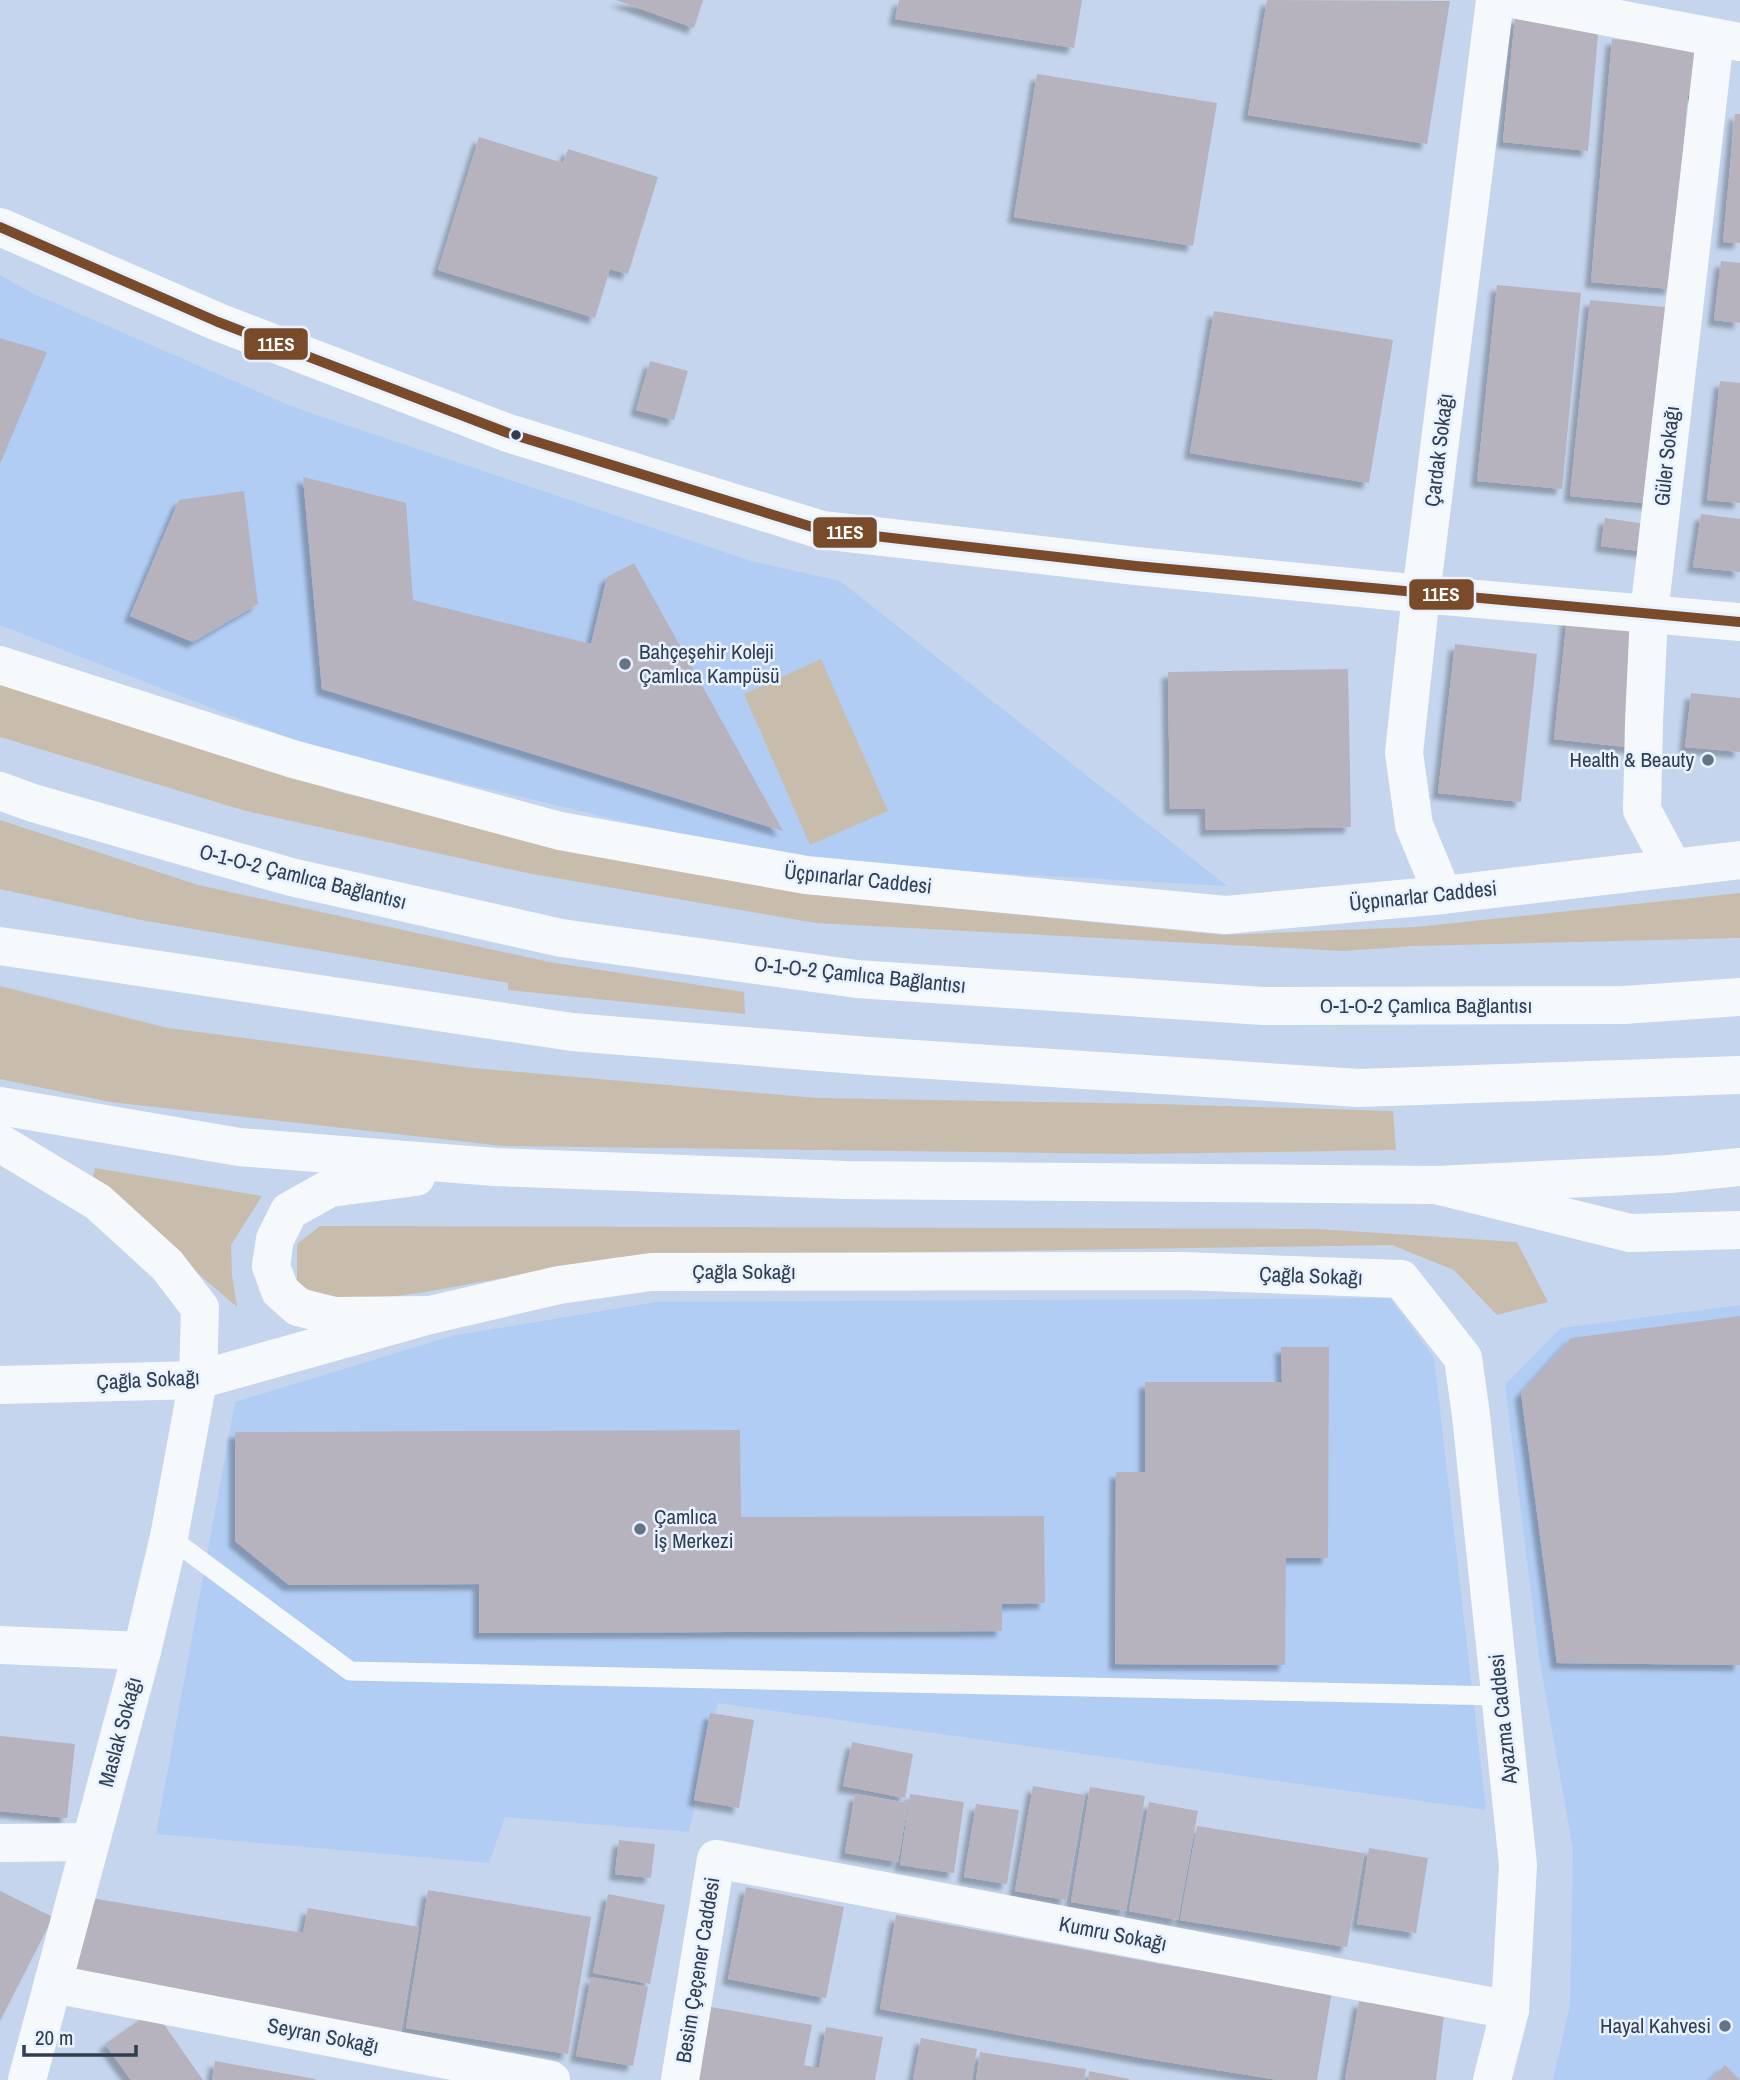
<svg xmlns="http://www.w3.org/2000/svg" width="1740" height="2080" font-family="'Archivo Narrow',sans-serif">
  <defs>
    <filter id="shadow"><feDropShadow dx="-6" dy="6" stdDeviation="2" flood-color="#0004"/></filter>
  </defs>
  <rect width="100%" height="100%" fill="#c4d5ed"/>
  <g fill="#b2cdf4">
    <polygon points="0,275 32,293 293,407 751,561 840,581 1227,886 794,862 308,746 0,625"/>
    <polygon points="1390,1298 1434,1358 1486,1810 718,1703 689,1832 505,1817 489,1863 156,1834 235,1402 452,1336 656,1302"/>
    <polygon points="1740,1305 1740,2080 1553,2080 1570,2005 1573,1850 1539,1656 1505,1385 1561,1328"/>
  </g>
  <g fill="#c8bdac">
    <polygon points="821,659 888,811 810,845 744,694"/>
    <polygon points="0,678 343,793 820,895 1223,935 1416,927 1740,893 1740,938 1414,946 1344,951 816,923 527,873 246,811 0,737"/>
    <polygon points="0,820 198,885 549,962 744,992 745,1014 508,990 508,983 141,920 0,889"/>
    <polygon points="0,986 168,1028 473,1068 816,1098 1159,1104 1393,1111 1396,1150 1132,1154 503,1146 110,1102 0,1079"/>
    <polygon points="95,1168 262,1196 231,1245 232,1275 237,1307 92,1182"/>
    <polygon points="320,1226 1318,1229 1517,1242 1548,1302 1497,1315 1454,1270 1392,1245 620,1257 420,1293 331,1304 297,1282 297,1244"/>
  </g>
  <g fill="#b6b3be" filter="url(#shadow)">
    <polygon points="616,0 703,0 694,28"/>
    <polygon points="899,0 1082,0 1074,48 895,19"/>
    <polygon points="1267,0 1450,1 1427,144 1248,115"/>
    <polygon points="1515,17 1599,23 1588,151 1503,142"/>
    <polygon points="1612,39 1704,47 1700,96 1688,95 1671,289 1591,282"/>
    <polygon points="1037,74 1217,103 1193,246 1014,217"/>
    <polygon points="1735,114 1740,114 1740,243 1723,242"/>
    <polygon points="479,137 563,163 568,149 658,177 628,274 610,269 595,318 438,270"/>
    <polygon points="1721,261 1740,263 1740,323 1714,320"/>
    <polygon points="1497,285 1581,293 1562,489 1477,481"/>
    <polygon points="1590,300 1674,308 1655,504 1570,496"/>
    <polygon points="1214,311 1393,340 1369,483 1190,453"/>
    <polygon points="0,338 47,352 0,464"/>
    <polygon points="650,361 688,371 674,420 636,410"/>
    <polygon points="1720,381 1740,383 1740,503 1707,500"/>
    <polygon points="303,477 406,503 413,600 591,644 607,577 634,563 783,831 322,689"/>
    <polygon points="244,491 258,604 193,642 130,616 179,500"/>
    <polygon points="1701,514 1740,519 1740,572 1693,567"/>
    <polygon points="1605,518 1652,525 1647,552 1601,546"/>
    <polygon points="1567,618 1648,627 1635,748 1554,739"/>
    <polygon points="1455,644 1537,654 1521,802 1438,793"/>
    <polygon points="1348,669 1351,827 1206,830 1205,809 1170,809 1168,672"/>
    <polygon points="1691,693 1740,698 1740,752 1685,747"/>
    <polygon points="1740,1316 1740,1665 1557,1663 1521,1393 1571,1338"/>
    <polygon points="1281,1347 1329,1347 1328,1558 1286,1558 1285,1665 1115,1664 1116,1472 1145,1472 1145,1382 1282,1382"/>
    <polygon points="740,1430 741,1517 1044,1516 1045,1603 1002,1604 1002,1631 479,1633 479,1584 289,1585 235,1541 235,1432"/>
    <polygon points="710,1713 754,1720 739,1808 694,1800"/>
    <polygon points="0,1736 75,1744 67,1818 0,1811"/>
    <polygon points="852,1742 913,1754 905,1798 843,1786"/>
    <polygon points="1033,1786 1085,1795 1066,1900 1015,1891"/>
    <polygon points="1090,1787 1145,1796 1126,1911 1071,1902"/>
    <polygon points="855,1794 908,1803 898,1862 845,1853"/>
    <polygon points="910,1794 964,1802 954,1873 900,1865"/>
    <polygon points="1149,1802 1198,1811 1178,1920 1129,1911"/>
    <polygon points="976,1804 1019,1810 1007,1884 964,1877"/>
    <polygon points="1197,1826 1364,1853 1347,1947 1180,1920"/>
    <polygon points="619,1840 655,1844 651,1878 615,1874"/>
    <polygon points="1369,1848 1428,1858 1416,1933 1357,1924"/>
    <polygon points="746,1887 844,1907 826,1998 728,1979"/>
    <polygon points="428,1890 591,1917 568,2054 406,2028"/>
    <polygon points="0,1891 53,1917 0,2021"/>
    <polygon points="608,1894 665,1905 650,1984 593,1973"/>
    <polygon points="85,1897 303,1933 308,1908 419,1927 400,2035 71,1980"/>
    <polygon points="896,1915 1166,1965 1332,1991 1317,2080 1279,2080 1148,2059 880,2009"/>
    <polygon points="591,1977 648,1987 633,2066 576,2056"/>
    <polygon points="1359,2001 1444,2015 1436,2080 1345,2080"/>
    <polygon points="711,2007 812,2025 804,2065 819,2068 826,2027 883,2037 875,2080 697,2080"/>
    <polygon points="154,2010 203,2080 131,2080 105,2044"/>
    <polygon points="921,2038 977,2049 971,2080 913,2080"/>
    <polygon points="980,2052 1086,2069 1084,2080 976,2080"/>
    <polygon points="215,2061 315,2079 315,2080 212,2080"/>
    <polygon points="1725,2065 1740,2080 1710,2080"/>
    <polygon points="1089,2071 1129,2079 1129,2080 1088,2080"/>
  </g>
  <g fill="none" stroke-linecap="round" stroke-linejoin="round">
    <polyline stroke="#f6f9fc" stroke-width="19" points="169,1537 350,1671 1501,1696"/>
    <g stroke="#f6f9fc" stroke-width="38">
      <polyline points="1518,0 1740,42"/>
      <polyline points="1673,868 1642,810 1644,722 1649,614 1715,38"/>
      <polyline points="1443,895 1414,825 1404,753 1421,594 1495,0"/>
      <polyline points="0,1645 142,1651"/>
      <polyline points="0,1843 90,1842"/>
      <polyline points="54,1984 551,2080"/>
      <polyline points="27,2080 142,1651 169,1537 198,1380"/>
      <polyline points="680,2080 716,1859 1510,2010"/>
    </g>
    <g stroke="#f6f9fc" stroke-width="38">
      <polyline points="0,227 218,322 508,433 822,530 1136,566 1421,594 1740,622"/>
      <polyline points="0,1385 198,1380 430,1315 559,1285 651,1272 1183,1271 1401,1279 1463,1358 1471,1415 1518,1865 1510,2010 1492,2080"/>
    </g>
    <g stroke="#f6f9fc" stroke-width="38">
      <polyline points="0,665 293,759 560,831 806,875 1226,915 1443,895 1740,860"/>
      <polyline points="0,1106 239,1147 495,1167 846,1180 1436,1185 1670,1174 1740,1167"/>
      <polyline points="0,1143 98,1202 167,1265 200,1308 198,1380"/>
      <polyline points="416,1177 330,1188 289,1211 275,1239 271,1266 280,1291 298,1307 334,1316 430,1315"/>
    </g>
    <polyline stroke="#f6f9fc" stroke-width="38" points="1436,1185 1630,1233 1740,1230"/>
    <g stroke="#f6f9fc" stroke-width="38">
      <polyline points="0,791 33,803 291,877 561,938 857,979 1263,1006 1624,1005 1740,997"/>
      <polyline points="0,946 572,1032 869,1056 1359,1088 1740,1075"/>
    </g>
    <defs>
      <polyline id="bus-1" points="0,227 218,322 508,433 822,530 1136,566 1740,622"/>
    </defs>
    <use href="#bus-1" stroke="#e7f1ff" stroke-width="16"/>
    <use href="#bus-1" stroke="#7a4b2a" stroke-width="10"/>
  </g>
  <circle fill="#313e4f" stroke="#e7f1ff" stroke-width="2.5" cx="516" cy="435" r="6"/>
  <g fill="#647386" stroke="#e7f1ff" stroke-width="2.5">
    <circle cx="625" cy="664" r="7"/>
    <circle cx="1708" cy="760" r="7"/>
    <circle cx="640" cy="1529" r="7"/>
    <circle cx="1725" cy="2026" r="7"/>
  </g>
  <g text-anchor="middle" stroke-width="5" stroke-linejoin="round" paint-order="stroke">
    <g font-size="21" fill="#313e4f" stroke="#e7f1ff">
      <text transform="translate(1439 450) rotate(-83)" y="7">Çardak Sokağı</text>
      <text transform="translate(1667 456) rotate(-84)" y="7">Güler Sokağı</text>
      <text transform="translate(303 877) rotate(14)" y="7">O-1-O-2 Çamlıca Bağlantısı</text>
      <text transform="translate(858 879) rotate(6)" y="7">Üçpınarlar Caddesi</text>
      <text transform="translate(1423 896) rotate(-6)" y="7">Üçpınarlar Caddesi</text>
      <text transform="translate(860 975) rotate(6)" y="7">O-1-O-2 Çamlıca Bağlantısı</text>
      <text x="1426" y="1013">O-1-O-2 Çamlıca Bağlantısı</text>
      <text x="744" y="1279">Çağla Sokağı</text>
      <text transform="translate(1311 1276) rotate(2)" y="7">Çağla Sokağı</text>
      <text transform="translate(148 1380) rotate(-3)" y="7">Çağla Sokağı</text>
      <text transform="translate(1503 1719) rotate(-96)" y="7">Ayazma Caddesi</text>
      <text transform="translate(120 1732) rotate(-75)" y="7">Maslak Sokağı</text>
      <text transform="translate(1113 1934) rotate(11)" y="7">Kumru Sokağı</text>
      <text transform="translate(698 1970) rotate(-81)" y="7">Besim Çeçener Caddesi</text>
      <text transform="translate(323 2036) rotate(11)" y="7">Seyran Sokağı</text>
    </g>
    <g font-size="21" fill="#313e4f" stroke="#e7f1ff" text-anchor="start">
      <text x="639" y="659">Bahçeşehir Koleji<tspan x="639" dy="24">Çamlıca Kampüsü</tspan></text>
      <text x="1694" y="767" text-anchor="end">Health &amp; Beauty</text>
      <text x="654" y="1524">Çamlıca<tspan x="654" dy="24">İş Merkezi</tspan></text>
      <text x="1711" y="2033" text-anchor="end">Hayal Kahvesi</text>
    </g>
  </g>
  <g stroke="#e7f1ff" stroke-width="2.5">
    <rect x="243" y="327" width="66" height="34" rx="7" fill="#7a4b2a"/>
    <rect x="812" y="516" width="66" height="33" rx="7" fill="#7a4b2a"/>
    <rect x="1408" y="578" width="67" height="33" rx="7" fill="#7a4b2a"/>
  </g>
  <g font-size="19" text-anchor="middle" font-weight="bold" fill="#fff">
    <text x="276" y="351">11ES</text>
    <text x="845" y="539">11ES</text>
    <text x="1441" y="601">11ES</text>
  </g>
  <path d="M24 2045v10h112v-10" fill="none" stroke="#313e4f" stroke-width="3.5"/>
  <text x="35" y="2045" font-size="21" fill="#313e4f" stroke="#e7f1ff" stroke-width="5" paint-order="stroke">20 m</text>
</svg>
